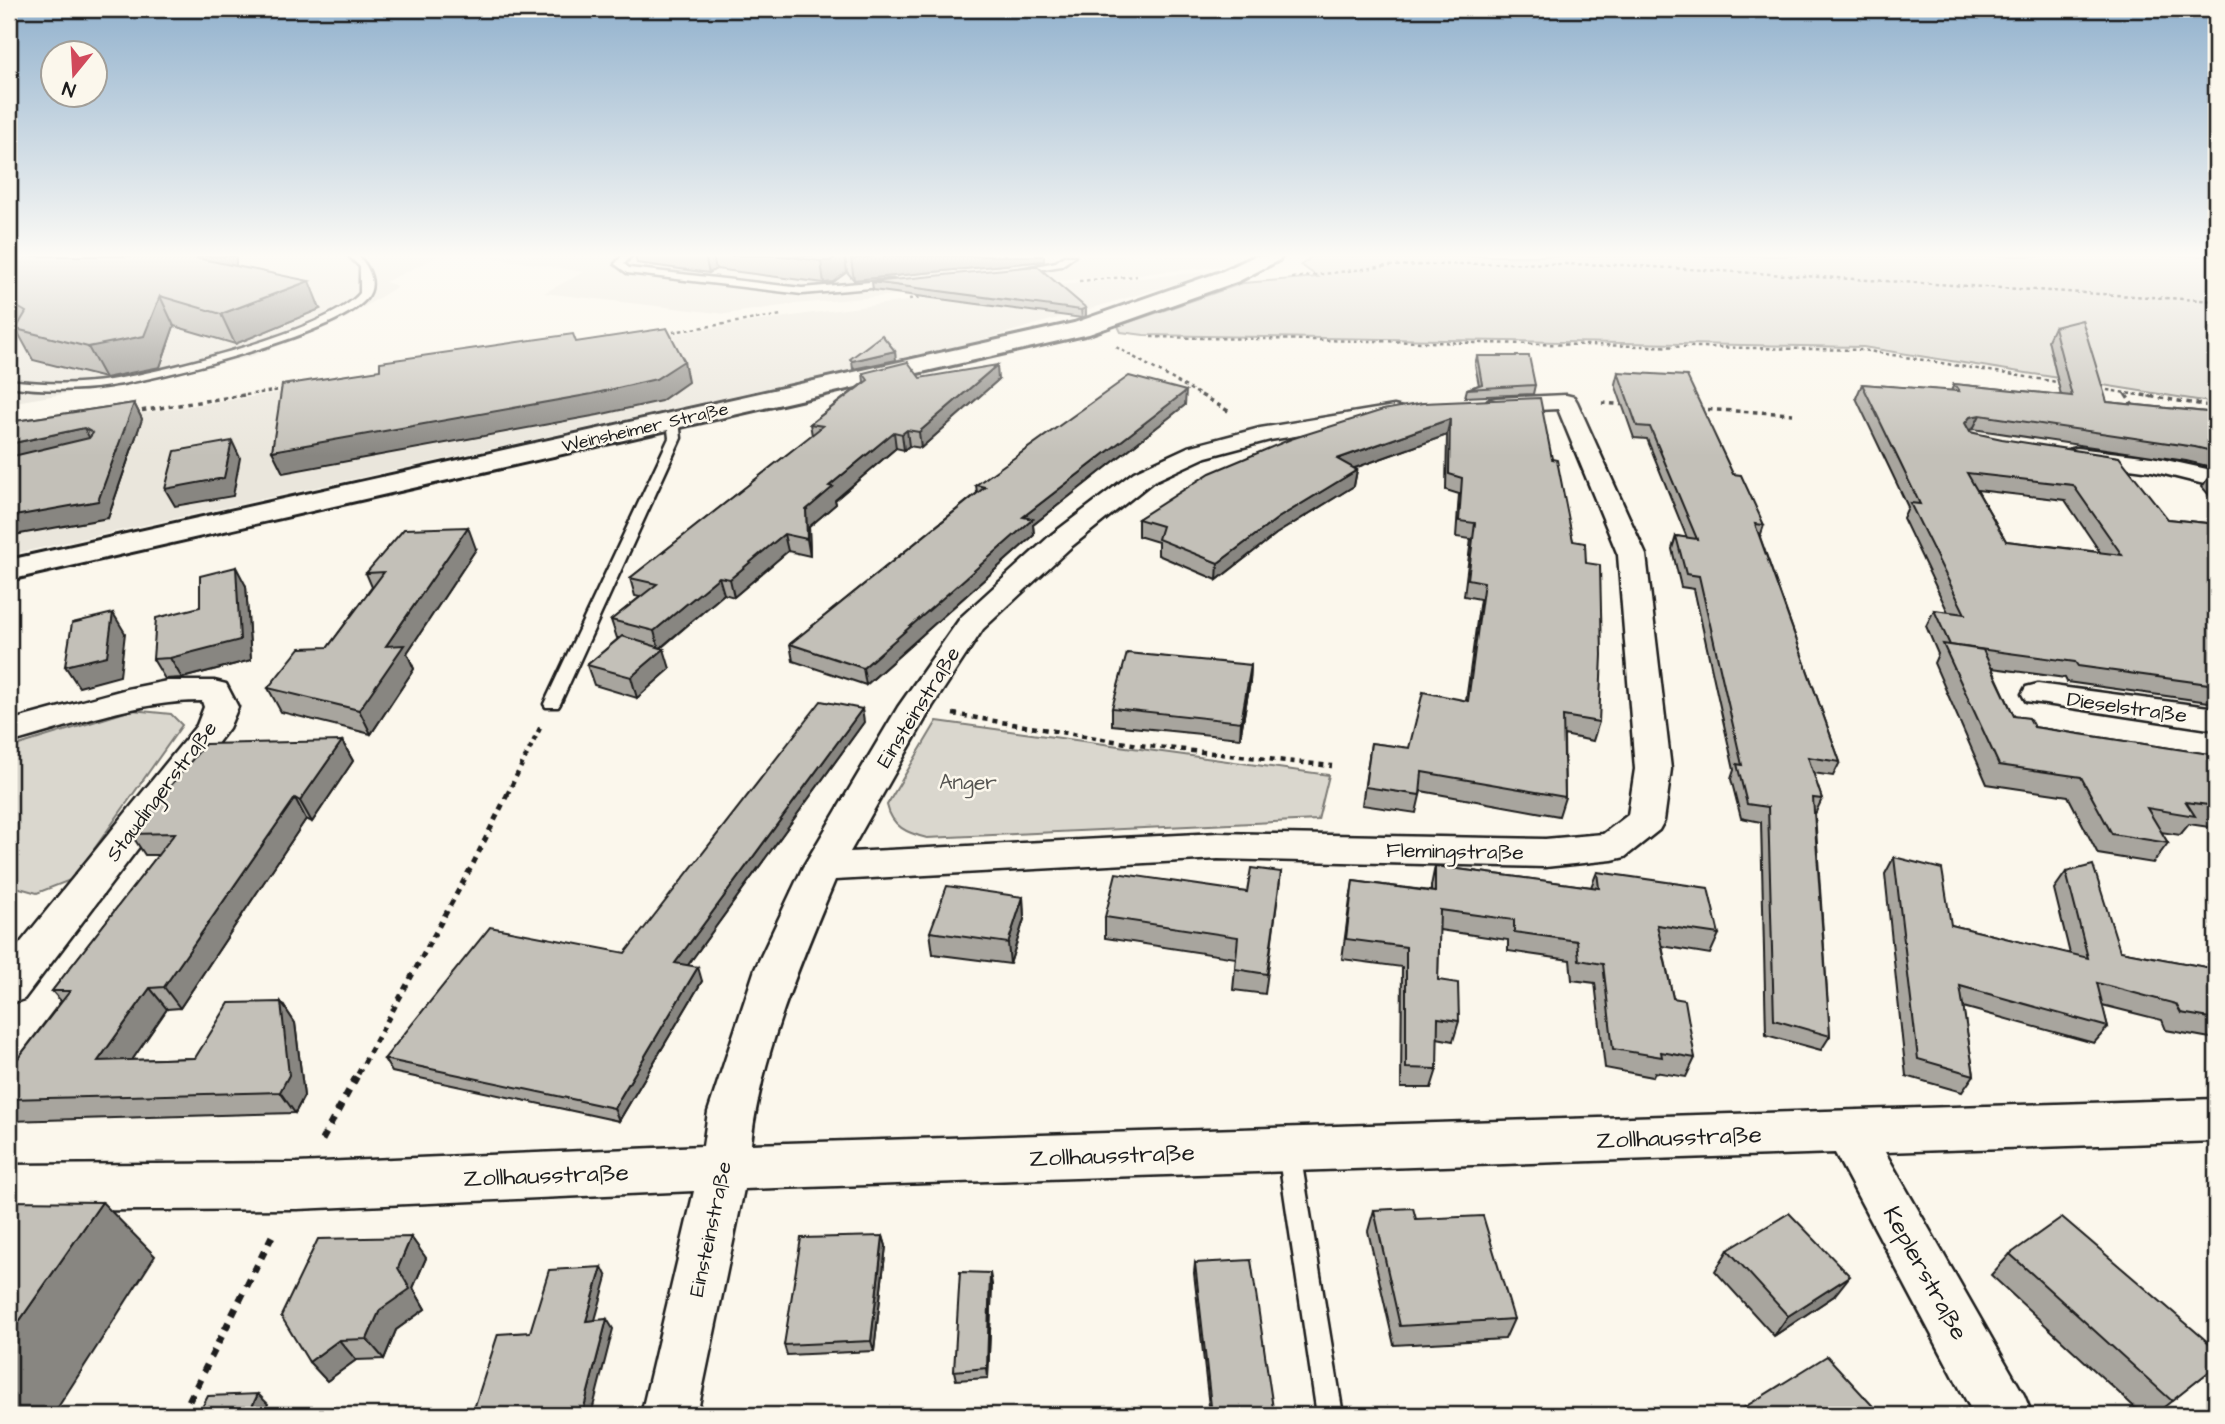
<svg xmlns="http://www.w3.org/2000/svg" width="2225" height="1424" font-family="'Architects Daughter',sans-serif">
  <rect width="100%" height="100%" fill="#fbf7ec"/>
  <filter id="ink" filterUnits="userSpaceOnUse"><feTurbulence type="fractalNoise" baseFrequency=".0143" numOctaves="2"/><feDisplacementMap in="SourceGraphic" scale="14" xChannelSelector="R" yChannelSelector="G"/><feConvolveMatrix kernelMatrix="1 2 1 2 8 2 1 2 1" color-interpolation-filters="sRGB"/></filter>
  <g filter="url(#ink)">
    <g fill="#eae6dc">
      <polygon points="9,256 439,256 385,282 398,286 340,322 250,357 147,380 9,403"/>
      <polygon points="484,256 1304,256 1207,268 795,304 726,314 544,293 584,272"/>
      <polygon points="1207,272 1213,273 968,344 9,555 9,433 806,314 968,293"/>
    </g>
    <g fill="#dad7ce" stroke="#7b7a75" stroke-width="2">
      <polygon points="1313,256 2216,256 2216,403 1863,347 1144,335 1121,332 1118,326 1243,283 1318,277 1301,265"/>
      <polygon points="132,710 171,714 182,725 73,879 37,893 9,885 9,748"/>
      <path d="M937,721L1329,775L1318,820L927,838C907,833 892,827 887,805Z"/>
    </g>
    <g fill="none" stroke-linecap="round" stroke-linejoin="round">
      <defs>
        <g id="lane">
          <path d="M349,256H358C369,266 378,285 366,299C337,334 160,379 110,386C77,391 42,391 9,386V380C42,384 77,385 110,380C161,372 331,330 360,293V267Z"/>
          <polygon points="622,256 631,256 624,264 629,268 802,288 893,280 897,283 893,286 802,294 627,273 615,264"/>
          <polygon points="1064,256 1075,256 1061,266 1020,273 1016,270 1056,262"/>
          <polygon points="673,418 679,421 681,438 560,704 558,707 546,707 544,704 669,438 667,421"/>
          <polygon points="1289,1142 1297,1145 1300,1152 1343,1415 1317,1415 1278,1152 1281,1145"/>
        </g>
        <g id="street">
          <path d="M1566,395L1574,397L1577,402L1646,555L1671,769L1664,821L1659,830L1625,857L1612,860L1545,867L1218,859L835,880C801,961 760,1057 751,1144L2216,1099V1141L1885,1152L2024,1395L2032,1415H1974L1835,1153L744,1189L697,1415H641L694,1191L297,1209L9,1211V1165L297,1163L703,1146L708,1112L755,969L803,867L898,707L961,617L1051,535L1134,472L1188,447L1260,428L1394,406L1402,408L1406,413L1402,418L1394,420L1270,440L1206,457L1152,482L1071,547L983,629L932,707L850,852L1218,833L1545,839L1603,834L1628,815L1635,769L1618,555L1558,409L1496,412L1488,410L1484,405L1488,400L1496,398Z"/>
          <polygon points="2077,448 2152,457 2216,471 2216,487 2152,471 2068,460 2065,455 2068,450"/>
          <path d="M167,681H214L226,684L238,707L229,728L24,999L9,1004V957L197,725L204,707L202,701C135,701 73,726 9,743V721L127,689Z"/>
          <polygon points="2038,684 2216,708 2216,730 2026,701 2022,694 2026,687"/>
        </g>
        <polygon id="secondary" points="1255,256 1282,256 1279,260 1239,281 1089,334 9,580 9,560 1074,323 1223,271"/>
      </defs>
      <use href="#lane" stroke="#1c1c1c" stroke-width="5"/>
      <use href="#street" stroke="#1c1c1c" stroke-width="5"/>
      <use href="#secondary" stroke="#1c1c1c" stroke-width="6"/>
      <g stroke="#1c1c1c" stroke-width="2.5" stroke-dasharray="3.5 3.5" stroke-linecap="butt">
        <polyline points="1292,278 1387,266 1502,263 1622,265 2216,301"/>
        <polyline points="1079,281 1137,276"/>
        <polyline points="909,299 928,296"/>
        <polyline points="666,333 782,315"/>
        <polyline points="1151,337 1862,350 2063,383"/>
        <polyline points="1116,347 1204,397"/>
        <polyline points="2100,389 2153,397"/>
        <polyline points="2124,393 2127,397"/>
        <polyline points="232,397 287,389"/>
      </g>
      <g stroke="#1c1c1c" stroke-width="3.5" stroke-dasharray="4.5 4.5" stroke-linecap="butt">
        <polyline points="1201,395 1230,412"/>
        <polyline points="2126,395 2135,409"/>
        <polyline points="2142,395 2216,407"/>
        <polyline points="1602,403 1628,405"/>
        <polyline points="1699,409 1793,414"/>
        <polyline points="133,412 244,395"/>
      </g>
      <g stroke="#1c1c1c" stroke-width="4.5" stroke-dasharray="5 5" stroke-linecap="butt">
        <polyline points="953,714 1138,745 1332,766"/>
        <polyline points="507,795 542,724"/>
      </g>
      <polyline stroke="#1c1c1c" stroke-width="5" stroke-dasharray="6 6" stroke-linecap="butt" points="358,1074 474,862 508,793"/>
      <g stroke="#1c1c1c" stroke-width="7" stroke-dasharray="8 8" stroke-linecap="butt">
        <polyline points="322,1140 359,1072"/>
        <polyline points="182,1415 274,1232"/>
      </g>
      <use href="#lane" fill="#fbf7ec" fill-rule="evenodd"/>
      <use href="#street" fill="#fbf7ec" fill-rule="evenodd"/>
      <use href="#secondary" fill="#fbf7ec" fill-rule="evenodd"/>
    </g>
    <g fill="#a8a59e" stroke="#1c1c1c" stroke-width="2" fill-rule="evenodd">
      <polygon points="9,256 236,256 236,266 320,309 235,344 174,326 160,367 105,378 33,360 16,329 17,327 9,322"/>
      <polygon points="635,256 1044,256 1044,261 854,280 847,272 833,282 824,283 716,269 709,273 637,263"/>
      <polygon points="872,282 1086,308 1086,316 1082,318 873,290"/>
      <path d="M2054,327L2107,402L2216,413V468L2186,461L1973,429L1969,430L1970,432L2168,519L2216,524V703L2067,682L2065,678L1992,668L2014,716L2034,727L2216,755V828L2189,824L2180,835L2161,832L2168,843L2153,863L2098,854L2068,796L1987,784L1934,663L1938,654L1926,626L1934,610L1948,612L1903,518L1908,507L1856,398L1862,384L1951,391L1954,384L2061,395L2048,340ZM1977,490L2065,500L2100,552L2006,541Z"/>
      <polygon points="1477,356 1535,385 1533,394 1465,397 1467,389 1479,385 1475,365"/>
      <polygon points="1618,372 1733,474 1764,525 1760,537 1840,762 1833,776 1813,773 1822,799 1815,814 1830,1036 1821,1050 1766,1035 1761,822 1741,818 1731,779 1734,770 1694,589 1681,587 1672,549 1676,536 1687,538 1647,439 1634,438 1615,384"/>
      <polygon points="863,373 920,378 998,380 921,448 909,446 904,450 896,448 835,500 836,504 809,527 810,556 788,551 734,597 724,594 661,648 670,669 637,698 594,685 587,665 619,638 617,638 611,620 640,597 635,596 630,578 812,435 810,424 864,382"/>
      <polygon points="134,403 142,419 108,518 9,422"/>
      <polygon points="1423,403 1552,459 1573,541 1586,563 1599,722 1593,741 1564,735 1565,797 1559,816 1421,791 1416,813 1362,805 1371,743 1409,748 1466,701 1480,599 1464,596 1471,539 1456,537 1459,494 1446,490 1447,435 1354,468 1357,470 1354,486 1276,534 1217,580 1158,555 1158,542 1138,536 1138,519"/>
      <polygon points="1185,405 1033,525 1034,535 866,685 793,661 790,644 977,493 976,485"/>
      <polygon points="2212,472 2216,473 2216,503 2202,487"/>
      <polygon points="476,549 407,653 414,669 371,734 281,712 268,688 328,647 372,587 366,573"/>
      <polygon points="246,586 251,660 182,678 165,679 153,659 200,607"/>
      <polygon points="1251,665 1250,682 1240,738 1112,725 1112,708"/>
      <polygon points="864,722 688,965 702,981 619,1121 392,1072 384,1059 625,953"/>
      <polygon points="342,741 353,761 312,822 306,819 180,1008 167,1009 132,1060 195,1058 281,1002 295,1023 304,1096 295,1113 9,1121 9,1070 61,1001 52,991 158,855 145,855 131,834"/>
      <polygon points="1894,857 1951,925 2070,954 2054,889 2066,872 2120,951 2216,969 2216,1039 2166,1030 2162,1020 2102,1005 2108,1027 2094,1043 1963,1007 1974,1075 1962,1092 1906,1076 1885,874"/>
      <polygon points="1435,866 1591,887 1597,872 1719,934 1710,954 1662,946 1673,998 1695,1058 1686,1077 1655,1072 1653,1077 1605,1068 1595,983 1572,980 1570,960 1508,951 1508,940 1439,930 1438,980 1459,1021 1453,1041 1437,1038 1437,1069 1431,1088 1401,1088 1402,967 1342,959 1350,900 1353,881 1431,891 1431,886"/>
      <polygon points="1281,872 1265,994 1233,990 1236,958 1105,938 1105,917 1247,892"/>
      <polygon points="1023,897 1024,919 1010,964 933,954 930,932"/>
      <polygon points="1374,1210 1416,1219 1514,1319 1505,1339 1394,1345 1368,1231"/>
      <polygon points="883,1236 886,1246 874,1351 787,1355 784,1345"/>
      <polygon points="411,1237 426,1258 413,1288 425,1309 396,1330 384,1359 356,1360 327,1381 309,1362"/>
      <polygon points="1728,1250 1834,1296 1774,1336 1715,1271"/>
      <polygon points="2010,1254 2216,1366 2154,1415 2143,1415 1991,1275"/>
      <polygon points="1195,1263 1274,1415 1210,1415 1194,1273"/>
      <polygon points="992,1284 988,1378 956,1380 954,1371"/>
    </g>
    <g fill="#888681" stroke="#1c1c1c" stroke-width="2">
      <polygon points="201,256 236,256 236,268 197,258"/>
      <polygon points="705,256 713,256 716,269 709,273"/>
      <polygon points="836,256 845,256 847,272 833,282 824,283 821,261"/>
      <polygon points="875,256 1044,256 1044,261 854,280 851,259"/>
      <polygon points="309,281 320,309 235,344 221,314"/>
      <polygon points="160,296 174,326 160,367 105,378 88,347"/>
      <polygon points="1086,308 1086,316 1082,318 1081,310"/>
      <polygon points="895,351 896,360 853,369 852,361"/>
      <polygon points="684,361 688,382 661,401 598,415 283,473 272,451"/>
      <polygon points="997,365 998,380 921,448 919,432"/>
      <polygon points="1186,391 1185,405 1033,525 1034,535 866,685 863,668 1023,517"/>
      <polygon points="134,403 142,419 108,518 9,536 9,517"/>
      <polygon points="1980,415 1973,429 1963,431 1965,423 1970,417"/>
      <polygon points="1450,419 1447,435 1335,475 1337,459"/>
      <polygon points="84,428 93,444 9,463 9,444"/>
      <polygon points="907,430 909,446 904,450 902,434"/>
      <polygon points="894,432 896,448 835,500 836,504 809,527 810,556 807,539 806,510 829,486"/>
      <polygon points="232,441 240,458 233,496 175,506 165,489"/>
      <polygon points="1357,470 1354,486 1276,534 1217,580 1218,563 1278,518"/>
      <polygon points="468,527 476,549 407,653 414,669 371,734 359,710 386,646"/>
      <polygon points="784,534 788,551 734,597 730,579"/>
      <polygon points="236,567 246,586 251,660 182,678 170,658"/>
      <polygon points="719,577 724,594 659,649 654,631"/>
      <polygon points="113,613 125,633 120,676 79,687 65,666"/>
      <polygon points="664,649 670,669 637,698 631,677"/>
      <polygon points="1251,665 1250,682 1240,738 1241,722"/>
      <polygon points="862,709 864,722 680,976 675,963"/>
      <polygon points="342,741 353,761 312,822 300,801"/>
      <polygon points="295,798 306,819 180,1008 164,987"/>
      <polygon points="1023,897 1024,919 1010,964 1008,943"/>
      <polygon points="698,967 702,981 619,1121 614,1108"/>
      <polygon points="150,988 167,1009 117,1082 98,1061"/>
      <polygon points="281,1002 295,1023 304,1096 295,1113 280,1092"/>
      <polygon points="102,1202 155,1256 53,1415 9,1415 9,1336"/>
      <polygon points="883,1236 886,1246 874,1351 871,1341"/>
      <polygon points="411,1237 426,1258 413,1288 425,1309 396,1330 384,1359 367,1339"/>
      <polygon points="602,1267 607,1277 592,1331 586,1321"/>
      <polygon points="990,1273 992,1284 988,1378 987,1368"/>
      <polygon points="1850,1276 1834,1296 1774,1336 1788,1316"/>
      <polygon points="607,1319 613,1329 591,1415 582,1415"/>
      <polygon points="339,1340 356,1360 327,1381 309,1362"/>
      <polygon points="258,1394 268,1404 263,1415 248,1415"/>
    </g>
    <g fill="#c3c0b8" stroke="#1c1c1c" stroke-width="2" fill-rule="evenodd">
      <polygon points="9,256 201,256 197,258 309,281 221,314 160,296 144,336 88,347 16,329 26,312 9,302"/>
      <polygon points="782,256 836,256 830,261 821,261"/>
      <polygon points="849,256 875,256 851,259"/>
      <polygon points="1037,266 1086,308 1081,310 872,282"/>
      <path d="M2082,320L2107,402L2216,413V452L2195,447L1980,415L1970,417L1965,423L1970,432L2002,439L2119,457L2168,519L2216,524V685L2078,666L2075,662L1950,645L1934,610L1965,614L1910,503L1920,504L1862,384L1959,391L1954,384L2072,396L2054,327ZM1967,473L2073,485L2122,555L2006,541Z"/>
      <polygon points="667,328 684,361 656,379 592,394 272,451 282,385 380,370 380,362 573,334 576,342"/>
      <polygon points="882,335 895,351 852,361 850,359"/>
      <polygon points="1477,356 1529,356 1535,385 1467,389 1482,384"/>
      <polygon points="908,362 920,378 997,365 919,432 907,430 902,434 894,432 829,486 833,487 806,510 807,539 784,534 730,579 719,577 654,631 611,620 657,584 630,578 823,426 810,424 868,380 863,373"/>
      <polygon points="1618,372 1687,376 1733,474 1741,475 1764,525 1755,524 1840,762 1808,757 1822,799 1813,798 1830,1036 1774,1020 1768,807 1747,804 1737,764 1742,765 1699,576 1686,574 1676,536 1697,539 1650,427 1637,426"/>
      <polygon points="1129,376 1186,391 1023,517 1033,519 863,668 790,644 985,487 976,485"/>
      <polygon points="1540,398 1552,459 1557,460 1573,541 1585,543 1586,563 1600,565 1602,655 1599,722 1563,716 1565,797 1422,772 1420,795 1365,787 1371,743 1409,748 1423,692 1468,701 1484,582 1468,579 1475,523 1459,521 1462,478 1449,474 1450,419 1337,459 1357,470 1278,518 1218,563 1158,539 1162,526 1138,519 1210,473 1291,439 1383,410 1423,403"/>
      <polygon points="134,403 98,501 9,517 9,457 89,438 93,433 84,428 9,444 9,422"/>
      <polygon points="232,441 224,478 165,489 175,451"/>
      <polygon points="468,527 386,646 404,645 359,710 268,688 300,648 328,647 384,572 366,573 404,529"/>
      <polygon points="236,567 240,640 170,658 153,659 156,618 200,607 200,576"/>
      <polygon points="113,613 107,656 65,666 72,623"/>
      <polygon points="622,636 664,649 631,677 587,665"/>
      <polygon points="1943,644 1983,650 2014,716 2029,718 2034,727 2216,755 2216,806 2186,802 2195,816 2147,808 2168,843 2112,834 2081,777 1999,765"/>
      <polygon points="1127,653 1251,665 1241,722 1112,708"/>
      <polygon points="821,701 862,709 675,963 698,967 614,1108 384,1059 490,927 625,953"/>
      <polygon points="342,741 300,801 295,798 164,987 150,988 98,1061 195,1058 229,1003 281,1002 289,1075 280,1092 9,1099 9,1070 70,991 52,991 175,833 131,834 205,744"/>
      <polygon points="1894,857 1942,869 1951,925 2088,958 2066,872 2093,865 2120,951 2216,969 2216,1019 2181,1013 2176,1004 2097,983 2108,1027 1960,986 1974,1075 1918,1059"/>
      <polygon points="1435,866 1599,888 1597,872 1708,888 1719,934 1657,925 1673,998 1685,1000 1695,1058 1661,1052 1662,1057 1613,1049 1603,964 1579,960 1577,941 1514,932 1514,920 1440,910 1438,980 1458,983 1459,1021 1438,1018 1437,1069 1406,1068 1406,947 1346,939 1353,881 1435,892"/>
      <polygon points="1251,868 1281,872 1267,974 1235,969 1238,937 1105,917 1116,873 1247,892"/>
      <polygon points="947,886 1023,897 1008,943 930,932"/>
      <polygon points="9,1201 102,1202 9,1336"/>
      <polygon points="1413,1208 1416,1219 1483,1216 1514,1319 1400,1326 1374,1210"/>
      <polygon points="1789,1213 1850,1276 1788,1316 1728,1250"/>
      <polygon points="2062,1217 2216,1349 2216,1366 2172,1401 2010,1254"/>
      <polygon points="883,1236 871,1341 784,1345 801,1238"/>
      <polygon points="411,1237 398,1268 410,1289 380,1310 367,1339 339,1340 309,1362 281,1316 318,1239"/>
      <polygon points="1251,1260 1274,1415 1212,1415 1195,1263"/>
      <polygon points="602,1267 586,1321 607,1319 582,1415 472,1415 498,1334 530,1332 549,1270"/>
      <polygon points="960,1272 990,1273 987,1368 954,1371"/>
      <polygon points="1827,1356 1881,1415 1732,1415"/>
      <polygon points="258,1394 248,1415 198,1415 208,1396"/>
    </g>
  </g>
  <linearGradient id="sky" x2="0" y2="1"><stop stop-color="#91b1cd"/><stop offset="0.56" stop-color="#fdfbf6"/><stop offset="1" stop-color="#fdfbf6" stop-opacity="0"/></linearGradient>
  <rect width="2225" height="456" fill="url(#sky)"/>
  <g text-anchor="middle" stroke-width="5" stroke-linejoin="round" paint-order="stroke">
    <g font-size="18" fill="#1c1c1c" stroke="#fbf7ec">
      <text transform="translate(645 427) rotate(-13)" y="6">Weinsheimer Straße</text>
    </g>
    <g font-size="21" fill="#1c1c1c" stroke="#fbf7ec">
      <text transform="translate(918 707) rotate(-58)" y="7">Einsteinstraße</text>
      <text transform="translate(2127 707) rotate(8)" y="7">Dieselstraße</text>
      <text transform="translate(161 791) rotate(-53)" y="7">Staudingerstraße</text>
      <text transform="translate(1455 851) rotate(1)" y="7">Flemingstraße</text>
      <text transform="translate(710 1229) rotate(-78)" y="7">Einsteinstraße</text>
    </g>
    <g font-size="21" fill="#555451" stroke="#fbf7ec">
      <text x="968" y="789">Anger</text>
    </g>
    <g font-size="24" fill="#1c1c1c" stroke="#fbf7ec">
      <text transform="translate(1679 1137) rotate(-2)" y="8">Zollhausstraße</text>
      <text transform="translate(1112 1155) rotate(-2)" y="8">Zollhausstraße</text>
      <text transform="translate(546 1175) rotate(-2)" y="8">Zollhausstraße</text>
      <text transform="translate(1926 1273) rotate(61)" y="8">Keplerstraße</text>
    </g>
  </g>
  <rect width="2225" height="1424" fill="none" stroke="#fbf7ec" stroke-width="35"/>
  <rect x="18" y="18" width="2190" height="1389" fill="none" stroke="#1c1c1c" stroke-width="2.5" filter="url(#ink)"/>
  <g transform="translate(74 74) rotate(198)"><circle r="33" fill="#fbf7ec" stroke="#a29f99" stroke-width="2"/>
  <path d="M0-5L12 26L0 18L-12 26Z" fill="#d1495b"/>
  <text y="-10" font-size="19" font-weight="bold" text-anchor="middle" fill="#1c1c1c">N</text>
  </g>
</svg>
